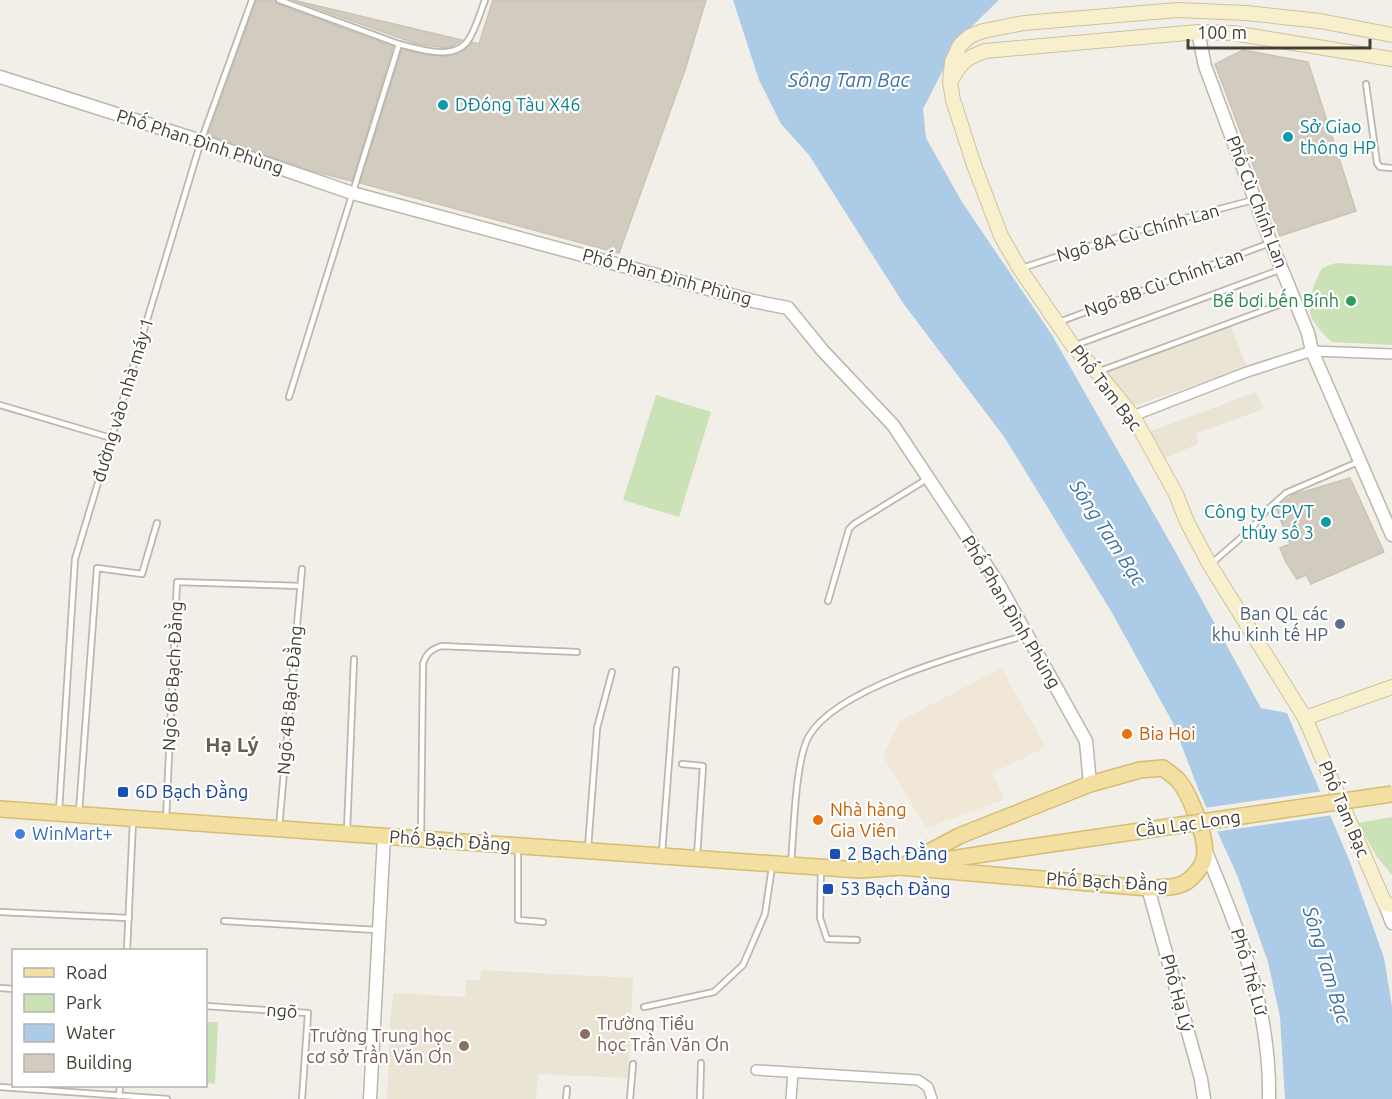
<svg xmlns="http://www.w3.org/2000/svg" width="1392" height="1099" font-family="Ubuntu,sans-serif">
  <rect width="100%" height="100%" fill="#f2efe8"/>
  <polygon fill="#f1e7d6" points="1001,668 1046,747 993,773 1004,800 926,828 883,756 900,721"/>
  <g fill="#e9e4d4">
    <polygon points="1230,324 1247,367 1134,406 1104,371"/>
    <polygon points="1256,392 1264,409 1196,433 1199,443 1162,460 1146,433"/>
    <polygon points="481,970 633,978 628,1078 538,1074 536,1099 387,1099 391,1012 394,993 465,997 466,980 480,980"/>
  </g>
  <g fill="#cbe1b6">
    <path d="M1336,263L1392,266V345L1332,342C1302,315 1305,303 1322,268Z"/>
    <polygon points="656,395 711,412 679,517 623,500"/>
    <polygon points="1392,817 1392,875 1377,857 1358,823"/>
    <polygon points="206,1022 218,1022 215,1084 206,1083"/>
  </g>
  <polygon fill="#accbe7" points="733,0 999,0 959,39 923,109 926,138 962,202 1052,335 1175,551 1261,708 1287,713 1350,862 1384,958 1392,1006 1392,1099 1285,1099 1280,1017 1268,962 1237,875 1199,791 1173,723 1111,611 1005,438 903,303 809,155 781,124 759,80"/>
  <polygon fill="#f2efe8" points="1324,791 1334,815 1214,832 1204,808"/>
  <g fill="#d2cbbf" stroke="#ccc4b3" stroke-width="1.5">
    <polygon points="256,0 275,0 277,4 393,47 352,181 312,171 208,135"/>
    <polygon points="293,0 462,40 453,46 446,48 417,44"/>
    <polygon points="493,0 706,0 685,70 619,253 360,183 402,49 426,55 446,56 465,50 472,42 479,44"/>
    <polygon points="1243,50 1308,62 1356,211 1280,236 1215,64"/>
    <polygon points="1350,478 1384,552 1311,584 1306,575 1297,579 1286,562 1280,548 1290,544 1276,508 1293,495"/>
  </g>
  <g fill="none" stroke-linecap="round" stroke-linejoin="round">
    <defs>
      <g id="service">
        <polyline points="279,0 399,44 289,397"/>
        <path d="M399,44C419,49 455,62 469,39C476,28 480,13 485,0"/>
        <polyline points="1366,84 1377,163 1380,167 1392,168"/>
        <polyline points="1022,268 1133,232 1253,200"/>
        <polyline points="1059,322 1270,243"/>
        <polyline points="1076,345 1282,269"/>
        <polyline points="1100,371 1292,300"/>
        <polyline points="0,405 111,438"/>
        <polyline points="1212,563 1250,530 1266,511 1286,493 1358,462"/>
        <polyline points="828,601 849,529 854,524 927,479"/>
        <polyline points="682,764 703,766 697,856"/>
        <polyline points="59,811 75,559 201,141 252,0"/>
        <polyline points="79,812 97,568 142,574 157,523"/>
        <polyline points="166,819 177,582 300,586"/>
        <polyline points="279,828 302,569"/>
        <polyline points="347,831 354,659"/>
        <path d="M421,837L423,664C426,654 430,650 441,646L577,652"/>
        <polyline points="518,848 518,920 543,922"/>
        <polyline points="588,848 597,728 612,672"/>
        <polyline points="662,853 676,670"/>
        <path d="M791,863C794,832 795,760 809,736C838,686 972,651 1027,635"/>
        <polyline points="821,870 820,918 827,939 857,940"/>
        <polyline points="0,912 129,918"/>
        <polyline points="224,921 376,930"/>
        <polyline points="127,950 133,821"/>
        <polyline points="0,988 14,989"/>
        <polyline points="206,1006 308,1013 302,1099"/>
        <polyline points="644,1007 714,992 743,965 765,914 772,867"/>
        <polyline points="0,1087 167,1099"/>
        <polyline points="119,1096 120,1086"/>
        <polyline points="566,1099 567,1089"/>
        <polyline points="630,1099 633,1064"/>
        <polyline points="700,1099 701,1063"/>
      </g>
      <g id="minor">
        <polyline points="1133,416 1247,372 1312,351 1392,354"/>
        <polyline points="756,1070 918,1080 928,1087 932,1099"/>
        <polyline points="791,1099 793,1073"/>
      </g>
      <g id="tertiary">
        <polyline points="1198,32 1205,66 1271,243 1308,333 1312,351 1392,535"/>
        <polyline points="0,77 201,141 352,193 753,301 788,308 823,351 893,425 998,583 1086,741 1090,784"/>
        <path d="M1205,849C1239,932 1271,1008 1269,1099"/>
        <polyline points="1148,888 1201,1079 1204,1099"/>
        <polyline points="1385,904 1392,923"/>
        <polyline points="370,1099 384,836"/>
      </g>
      <g id="secondary">
        <polyline points="1392,35 1320,21 1246,13 1178,10 1024,23 983,31 970,36 960,45 952,62 950,82 953,100 974,165 1001,236 1020,269 1073,346 1097,372 1133,416 1176,494 1187,522 1210,565 1305,718 1385,904 1392,905"/>
        <path d="M953,77C963,60 967,58 985,51L1198,32L1233,33L1392,59"/>
        <polyline points="1305,718 1392,687"/>
      </g>
      <g id="primary">
        <path d="M1163,768C1168,772 1174,776 1178,780C1190,794 1211,845 1203,862C1201,868 1193,877 1189,880C1178,889 1161,887 1148,888L901,867L959,836L1090,784L1140,770Z"/>
        <path d="M0,809C287,830 574,851 860,870L901,867L983,854"/>
      </g>
    </defs>
    <use href="#service" stroke="#bcb7ac" stroke-width="8"/>
    <use href="#minor" stroke="#bcb7ac" stroke-width="12"/>
    <use href="#tertiary" stroke="#bcb7ac" stroke-width="15"/>
    <use href="#secondary" stroke="#ccc39d" stroke-width="16"/>
    <use href="#primary" stroke="#d5bd73" stroke-width="18"/>
    <use href="#service" stroke="#fff" stroke-width="4.5"/>
    <use href="#minor" stroke="#fff" stroke-width="9"/>
    <use href="#tertiary" stroke="#fff" stroke-width="12"/>
    <use href="#secondary" stroke="#f8f0cc" stroke-width="14"/>
    <use href="#primary" stroke="#f2dfa1" stroke-width="15"/>
    <defs>
      <polyline id="primary-bridge" points="983,854 1392,794"/>
    </defs>
    <use href="#primary-bridge" stroke="#d5bd73" stroke-width="18" stroke-linecap="butt"/>
    <use href="#primary-bridge" stroke="#f2dfa1" stroke-width="15"/>
  </g>
  <g fill="#0f9aa8" stroke="#fff" stroke-width="2">
    <circle cx="443" cy="105" r="6"/>
    <circle cx="1288" cy="137" r="6"/>
    <circle cx="1326" cy="522" r="6"/>
  </g>
  <circle fill="#2e9e5b" stroke="#fff" stroke-width="2" cx="1351" cy="301" r="6"/>
  <circle fill="#5c6f8a" stroke="#fff" stroke-width="2" cx="1340" cy="624" r="6"/>
  <g fill="#e8710a" stroke="#fff" stroke-width="2">
    <circle cx="1127" cy="734" r="6"/>
    <circle cx="818" cy="820" r="6"/>
  </g>
  <g fill="#1a4fb4" stroke="#fff" stroke-width="2">
    <rect x="117" y="786" width="12" height="12" rx="3"/>
    <rect x="829" y="848" width="12" height="12" rx="3"/>
    <rect x="822" y="883" width="12" height="12" rx="3"/>
  </g>
  <circle fill="#3f7fe0" stroke="#fff" stroke-width="2" cx="20" cy="834" r="6"/>
  <g fill="#8d6e63" stroke="#fff" stroke-width="2">
    <circle cx="585" cy="1034" r="6"/>
    <circle cx="464" cy="1046" r="6"/>
  </g>
  <g text-anchor="middle" stroke-width="4.5" stroke-linejoin="round" paint-order="stroke">
    <g font-size="18" fill="#0d838f" stroke="#fff" text-anchor="start">
      <text x="455" y="111">DĐóng Tàu X46</text>
      <text x="1300" y="133">Sở Giao<tspan x="1300" dy="21">thông HP</tspan></text>
      <text x="1314" y="518" text-anchor="end">Công ty CPVT<tspan x="1314" dy="21">thủy số 3</tspan></text>
    </g>
    <g font-size="18" fill="#444037" stroke="#fff">
      <text transform="translate(200 142) rotate(18)" y="6">Phố Phan Đình Phùng</text>
      <text transform="translate(1257 202) rotate(69)" y="6">Phố Cù Chính Lan</text>
      <text transform="translate(1138 233) rotate(-16)" y="6">Ngõ 8A Cù Chính Lan</text>
      <text transform="translate(667 277) rotate(15)" y="6">Phố Phan Đình Phùng</text>
      <text transform="translate(1164 283) rotate(-20)" y="6">Ngõ 8B Cù Chính Lan</text>
      <text transform="translate(1106 388) rotate(52)" y="6">Phố Tam Bạc</text>
      <text transform="translate(123 400) rotate(-73)" y="6">đường vào nhà máy 1</text>
      <text transform="translate(1011 612) rotate(59)" y="6">Phố Phan Đình Phùng</text>
      <text transform="translate(173 676) rotate(-87)" y="6">Ngõ 6B Bạch Đằng</text>
      <text transform="translate(290 700) rotate(-85)" y="6">Ngõ 4B Bạch Đằng</text>
      <text transform="translate(1344 809) rotate(67)" y="6">Phố Tam Bạc</text>
      <text transform="translate(1188 824) rotate(-8)" y="6">Cầu Lạc Long</text>
      <text transform="translate(450 841) rotate(4)" y="6">Phố Bạch Đằng</text>
      <text transform="translate(1107 882) rotate(3)" y="6">Phố Bạch Đằng</text>
      <text transform="translate(1249 972) rotate(74)" y="6">Phố Thế Lữ</text>
      <text transform="translate(1177 993) rotate(75)" y="6">Phố Hạ Lý</text>
      <text transform="translate(282 1011) rotate(4)" y="6">ngõ</text>
    </g>
    <g font-size="18" fill="#27864d" stroke="#fff" text-anchor="end">
      <text x="1339" y="307">Bể bơi bến Bính</text>
    </g>
    <g font-size="18" fill="#4e5e75" stroke="#fff" text-anchor="end">
      <text x="1328" y="620">Ban QL các<tspan x="1328" dy="21">khu kinh tế HP</tspan></text>
    </g>
    <g font-size="18" fill="#c56008" stroke="#fff" text-anchor="start">
      <text x="1139" y="740">Bia Hoi</text>
      <text x="830" y="816">Nhà hàng<tspan x="830" dy="21">Gia Viên</tspan></text>
    </g>
    <g font-size="18" fill="#164399" stroke="#fff" text-anchor="start">
      <text x="135" y="798">6D Bạch Đằng</text>
      <text x="847" y="860">2 Bạch Đằng</text>
      <text x="840" y="895">53 Bạch Đằng</text>
    </g>
    <g font-size="18" fill="#366cbe" stroke="#fff" text-anchor="start">
      <text x="32" y="840">WinMart+</text>
    </g>
    <g font-size="18" fill="#785e54" stroke="#fff" text-anchor="start">
      <text x="597" y="1030">Trường Tiểu<tspan x="597" dy="21">học Trần Văn Ơn</tspan></text>
      <text x="452" y="1042" text-anchor="end">Trường Trung học<tspan x="452" dy="21">cơ sở Trần Văn Ơn</tspan></text>
    </g>
    <g font-size="20" font-style="italic" fill="#3e72a3" stroke="#fff">
      <text x="849" y="87">Sông Tam Bạc</text>
      <text transform="translate(1108 533) rotate(57)" y="7">Sông Tam Bạc</text>
      <text transform="translate(1327 965) rotate(73)" y="7">Sông Tam Bạc</text>
    </g>
    <g font-size="21" font-weight="bold" fill="#665e50" stroke="#fff">
      <text x="232" y="752">Hạ Lý</text>
    </g>
  </g>
  <rect x="12" y="949" width="195" height="138" fill="#ffffff" stroke="#b4b3af" stroke-width="1.5"/>
  <rect x="24" y="968" width="30" height="9" fill="#f2dfa1" stroke="#b4b3af" stroke-width="1.5"/>
  <text x="66" y="979" font-size="18" fill="#444037">Road</text>
  <rect x="24" y="994" width="30" height="18" fill="#cbe1b6" stroke="#b4b3af" stroke-width="1.5"/>
  <text x="66" y="1009" font-size="18" fill="#444037">Park</text>
  <rect x="24" y="1024" width="30" height="18" fill="#accbe7" stroke="#b4b3af" stroke-width="1.5"/>
  <text x="66" y="1039" font-size="18" fill="#444037">Water</text>
  <rect x="24" y="1054" width="30" height="18" fill="#d2cbbf" stroke="#b4b3af" stroke-width="1.5"/>
  <text x="66" y="1069" font-size="18" fill="#444037">Building</text>
  <path d="M1188 39v9h182v-9" fill="none" stroke="#444037" stroke-width="3"/>
  <text x="1197" y="39" font-size="18" fill="#444037" stroke="#ffffff" stroke-width="4.5" paint-order="stroke">100 m</text>
</svg>
